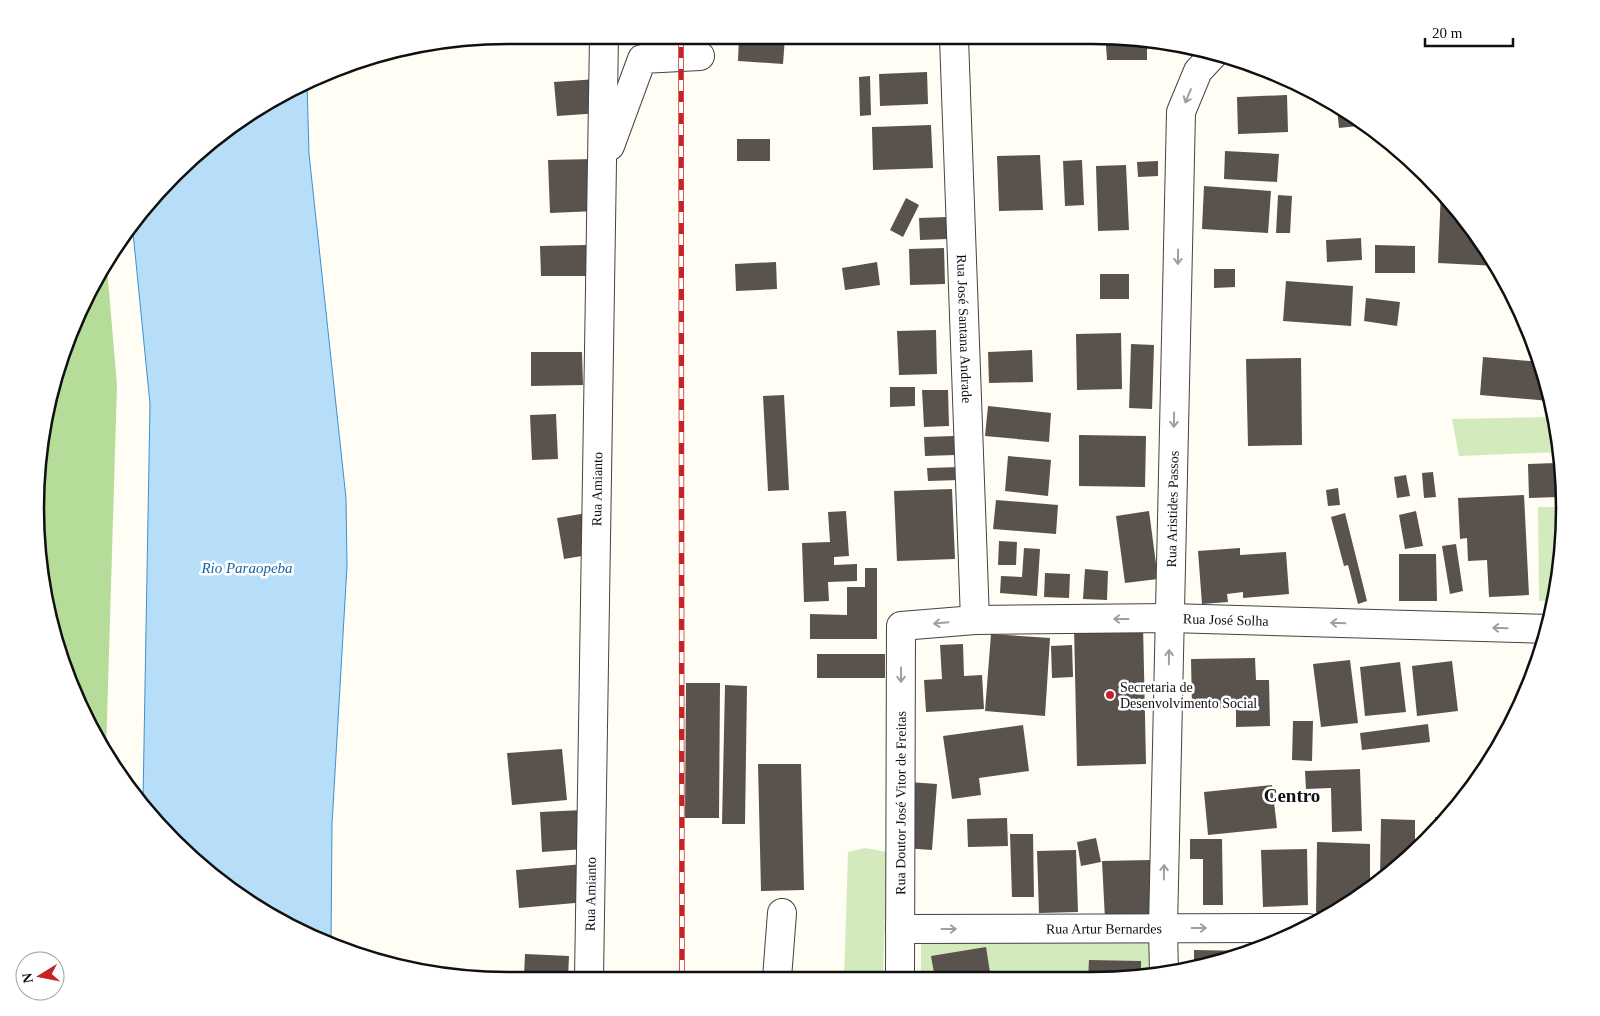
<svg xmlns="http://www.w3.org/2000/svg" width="1600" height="1016" font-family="Georgia,serif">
  <rect width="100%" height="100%" fill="#fffdf4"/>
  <g fill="#d3ebbc">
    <polygon points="1554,417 1561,452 1459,456 1452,419"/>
    <polygon points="1538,507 1563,507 1564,539 1554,600 1539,601"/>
    <polygon points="865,848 887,852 883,979 844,979 848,852"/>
    <polygon points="1156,931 1155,975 1123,980 921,979 921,942"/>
  </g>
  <polygon fill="#b6dc9a" points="107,268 117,385 106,752 51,631 36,477 60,356"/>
  <polygon fill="#b7def8" stroke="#3c91d0" points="307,84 309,154 346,498 347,566 332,824 331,946 220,883 143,801 150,404 132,222 245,115"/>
  <g fill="#5a524c">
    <polygon points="508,35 543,35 543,36 509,40"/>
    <polygon points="739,36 785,37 783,64 738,61"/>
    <polygon points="882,37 938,38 939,42 882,44"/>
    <polygon points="1147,44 1147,60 1107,60 1106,45"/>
    <polygon points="927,72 928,104 880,106 879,74"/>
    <polygon points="870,76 871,115 860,116 859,77"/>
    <polygon points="597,79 600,113 557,116 554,82"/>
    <polygon points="1287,95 1288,132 1238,134 1237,97"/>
    <polygon points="1337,108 1367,125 1339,128"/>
    <polygon points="931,125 933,168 873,170 872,127"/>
    <rect x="737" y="139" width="33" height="22"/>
    <polygon points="1225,151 1279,154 1277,182 1224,179"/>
    <polygon points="1040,155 1043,210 999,211 997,156"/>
    <polygon points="595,159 596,211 550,213 548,160"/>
    <polygon points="1082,160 1084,205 1065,206 1063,161"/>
    <polygon points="1158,161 1158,176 1138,177 1137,162"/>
    <polygon points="1126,165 1129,230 1098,231 1096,166"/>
    <polygon points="1204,186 1271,191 1268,233 1202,229"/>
    <polygon points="1441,190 1448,196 1498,266 1438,263"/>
    <polygon points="1278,195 1292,196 1290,233 1276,233"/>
    <polygon points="906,198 919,205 903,237 890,230"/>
    <polygon points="947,217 947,239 920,240 919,218"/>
    <polygon points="1361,238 1362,260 1327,262 1326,240"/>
    <polygon points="586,245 586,276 541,276 540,246"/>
    <polygon points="1375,245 1415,246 1415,273 1375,273"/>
    <polygon points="944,248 945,284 910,285 909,249"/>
    <polygon points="776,262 777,289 736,291 735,264"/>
    <polygon points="877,262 880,285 845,290 842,268"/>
    <polygon points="1214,269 1235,269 1235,287 1214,288"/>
    <rect x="1100" y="274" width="29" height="25"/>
    <polygon points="1286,281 1353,286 1351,326 1283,321"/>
    <polygon points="1366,298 1400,302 1397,326 1364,321"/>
    <polygon points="936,330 937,374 899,375 897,331"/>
    <polygon points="1121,333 1122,389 1077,390 1076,334"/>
    <polygon points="1131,344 1154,345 1152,409 1129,408"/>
    <polygon points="1032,350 1033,382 989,383 988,352"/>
    <polygon points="531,352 582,352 583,385 531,386"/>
    <polygon points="1483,357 1541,362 1550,401 1480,395"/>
    <polygon points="1301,358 1302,445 1248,446 1246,359"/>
    <polygon points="890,387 915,387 915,406 890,407"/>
    <polygon points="922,390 948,390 949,426 924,427"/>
    <polygon points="784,395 789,490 768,491 763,396"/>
    <polygon points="988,406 1051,413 1049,442 985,436"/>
    <polygon points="556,414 558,459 532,460 530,415"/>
    <polygon points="1079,435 1146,436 1145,487 1079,486"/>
    <polygon points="954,436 955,455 925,456 924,437"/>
    <polygon points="1008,456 1051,460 1048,496 1005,491"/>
    <polygon points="1556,463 1558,497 1529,498 1528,464"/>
    <polygon points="960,467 960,480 928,481 927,468"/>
    <polygon points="1433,472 1436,497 1424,498 1422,473"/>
    <polygon points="1406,475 1410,496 1397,498 1394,477"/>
    <polygon points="1338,488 1340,505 1328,506 1326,490"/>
    <polygon points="952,489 955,559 897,561 894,491"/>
    <polygon points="1524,495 1529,595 1489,597 1487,560 1468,561 1467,538 1460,539 1458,498"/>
    <polygon points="996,500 1058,505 1056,534 993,529"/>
    <polygon points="846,511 849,556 834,557 834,565 857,564 857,581 828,582 829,601 804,602 802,543 830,542 828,512"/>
    <polygon points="1149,511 1158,579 1125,583 1116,516"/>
    <polygon points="1416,511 1423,546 1405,549 1399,515"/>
    <polygon points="587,513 594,554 564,559 557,518"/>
    <polygon points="1345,513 1367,601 1358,604 1348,565 1344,566 1331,517"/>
    <polygon points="999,541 1017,542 1016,565 998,565"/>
    <polygon points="1456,544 1463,591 1450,594 1442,546"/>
    <polygon points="1024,548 1040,549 1037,596 1000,593 1001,576 1022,577"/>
    <polygon points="1240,548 1240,555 1286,552 1289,594 1243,598 1243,592 1227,594 1228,602 1202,604 1198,551"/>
    <polygon points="1399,554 1436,554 1437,601 1399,601"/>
    <polygon points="865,568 877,568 877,639 810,639 810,614 847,615 847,587 865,587"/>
    <polygon points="1085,569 1108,571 1107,600 1083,599"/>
    <polygon points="1045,573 1070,574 1069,598 1044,597"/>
    <polygon points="1143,624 1146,764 1077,766 1074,626"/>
    <polygon points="991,634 1050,638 1045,716 985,711"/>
    <polygon points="963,644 964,676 982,675 984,709 926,712 924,680 942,679 940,645"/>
    <polygon points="1072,645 1073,677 1052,678 1051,646"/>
    <rect x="817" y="654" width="68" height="24"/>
    <polygon points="1255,658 1256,680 1269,680 1270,726 1236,727 1236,708 1192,709 1191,659"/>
    <polygon points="1350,660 1358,723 1321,727 1313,664"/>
    <polygon points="1452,661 1458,711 1417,716 1412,666"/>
    <polygon points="1400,662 1406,712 1365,716 1360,667"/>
    <polygon points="686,683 720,683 719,818 685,818"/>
    <polygon points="725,685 747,686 745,824 722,824"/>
    <polygon points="1293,721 1313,721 1312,761 1292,760"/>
    <polygon points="1428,724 1430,742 1362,750 1360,733"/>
    <polygon points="1023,725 1029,771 979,778 981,795 952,799 943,736"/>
    <polygon points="562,749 567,800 512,805 507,753"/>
    <polygon points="758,764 801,764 804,890 761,891"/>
    <polygon points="1360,769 1362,831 1332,832 1331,788 1306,789 1305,771"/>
    <polygon points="909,782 937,784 932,850 904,848"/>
    <polygon points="1272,785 1277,828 1208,835 1204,792"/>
    <polygon points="583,810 585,849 542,852 540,812"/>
    <polygon points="1435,817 1448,817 1435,830"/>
    <polygon points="1007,818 1008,846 968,847 967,819"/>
    <polygon points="1381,819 1415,820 1415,852 1404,864 1380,879"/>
    <polygon points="1010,834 1033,834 1034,897 1012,897"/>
    <polygon points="1096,838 1101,862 1081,866 1077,842"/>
    <polygon points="1190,839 1222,839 1223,905 1203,905 1203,859 1190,859"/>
    <polygon points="1317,842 1370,844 1370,887 1331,912 1316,912"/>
    <polygon points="1307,849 1308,905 1263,907 1261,850"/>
    <polygon points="1076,850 1078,912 1039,913 1037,851"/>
    <polygon points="1150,860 1153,917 1105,919 1102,861"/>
    <polygon points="583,864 586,902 519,908 516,870"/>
    <polygon points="986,947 991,979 935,979 931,956"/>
    <polygon points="1194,950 1252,951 1215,965 1194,968"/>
    <polygon points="525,954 569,956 568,978 524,977"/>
    <polygon points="1089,960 1141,961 1141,977 1123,980 1088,980"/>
    <polygon points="1058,971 1059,980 1015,979 1015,975"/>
  </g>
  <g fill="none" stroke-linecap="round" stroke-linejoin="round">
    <defs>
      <g id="minor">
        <path id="s1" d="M954,38L975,620"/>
        <polyline points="610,146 642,59 700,56"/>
        <path id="s2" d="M900,929L1308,928"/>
        <path id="s3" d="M1164,973L1163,928L1181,112L1198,71L1213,55"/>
        <path id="s4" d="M589,978L604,36"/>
        <polyline points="777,978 782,913"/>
        <path id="s5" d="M900,979L901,626L975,620L1170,618L1549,629"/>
      </g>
    </defs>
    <use href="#minor" stroke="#434343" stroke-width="30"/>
    <use href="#minor" stroke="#fff" stroke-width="28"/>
    <defs>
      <polyline id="rail" points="681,36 682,978"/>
    </defs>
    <use href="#rail" stroke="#c52427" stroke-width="5.5"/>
    <use href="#rail" stroke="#fff" stroke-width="4" stroke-dasharray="11" stroke-linecap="butt"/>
  </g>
  <defs><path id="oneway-shaft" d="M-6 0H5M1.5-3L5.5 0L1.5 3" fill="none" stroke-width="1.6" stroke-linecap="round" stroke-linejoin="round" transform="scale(1.25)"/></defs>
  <g stroke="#9f9f9f">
    <use href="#oneway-shaft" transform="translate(1188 96) rotate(113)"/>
    <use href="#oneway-shaft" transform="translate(1178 257) rotate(91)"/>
    <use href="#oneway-shaft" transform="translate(1174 420) rotate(91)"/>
    <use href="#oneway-shaft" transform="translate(1121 619) rotate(180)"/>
    <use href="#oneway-shaft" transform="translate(941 623) rotate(175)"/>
    <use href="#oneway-shaft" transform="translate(1338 623) rotate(-178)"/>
    <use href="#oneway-shaft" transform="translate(1500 628) rotate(-178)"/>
    <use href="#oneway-shaft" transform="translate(1169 657) rotate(-89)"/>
    <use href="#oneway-shaft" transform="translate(901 675) rotate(90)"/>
    <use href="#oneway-shaft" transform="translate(1164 872) rotate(-89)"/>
    <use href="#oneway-shaft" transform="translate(1199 928)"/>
    <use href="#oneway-shaft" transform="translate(949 929)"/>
  </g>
  <circle fill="#c52427" stroke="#fff" stroke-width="2" cx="1110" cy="695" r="5"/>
  <g text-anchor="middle" stroke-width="5" stroke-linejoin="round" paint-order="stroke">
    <g font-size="14" fill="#101010" stroke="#fff">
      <text dy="5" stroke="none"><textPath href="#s1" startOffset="291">Rua José Santana Andrade</textPath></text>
      <text dy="5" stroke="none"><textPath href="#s4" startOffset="489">Rua Amianto</textPath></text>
      <text dy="5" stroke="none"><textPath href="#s3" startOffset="464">Rua Aristides Passos</textPath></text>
      <text dy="5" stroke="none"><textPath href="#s5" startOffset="678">Rua José Solha</textPath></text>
      <text dy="5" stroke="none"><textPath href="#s5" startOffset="176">Rua Doutor José Vitor de Freitas</textPath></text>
      <text dy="5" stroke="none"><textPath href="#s4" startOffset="84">Rua Amianto</textPath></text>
      <text dy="5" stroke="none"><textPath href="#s2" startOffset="204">Rua Artur Bernardes</textPath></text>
    </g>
    <g font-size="14" fill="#101010" stroke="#fff" text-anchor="start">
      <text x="1120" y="692">Secretaria de<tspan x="1120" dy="16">Desenvolvimento Social</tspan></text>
    </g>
    <g font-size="15" font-style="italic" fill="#1563a7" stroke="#fff">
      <text x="247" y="573">Rio Paraopeba</text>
    </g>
    <g font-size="19" font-weight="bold" fill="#101010" stroke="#fff">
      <text x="1292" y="802">Centro</text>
    </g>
  </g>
  <path d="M0 0H1600V1016H0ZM508 44H1092A464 464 0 0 1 1556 508V508A464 464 0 0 1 1092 972H508A464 464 0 0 1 44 508V508A464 464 0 0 1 508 44Z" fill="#fff" fill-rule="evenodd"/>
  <path fill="none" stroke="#101010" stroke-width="2.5" d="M508 44H1092A464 464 0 0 1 1556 508V508A464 464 0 0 1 1092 972H508A464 464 0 0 1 44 508V508A464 464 0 0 1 508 44Z"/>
  <g transform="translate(40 976) rotate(260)"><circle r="24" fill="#ffffff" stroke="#9f9f9f"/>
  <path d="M0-4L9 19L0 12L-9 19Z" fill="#c52427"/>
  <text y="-8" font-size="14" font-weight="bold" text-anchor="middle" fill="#101010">N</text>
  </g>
  <path d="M1425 38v8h88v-8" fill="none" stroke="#101010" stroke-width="2.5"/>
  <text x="1432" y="38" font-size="15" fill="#101010" stroke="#ffffff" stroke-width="4" paint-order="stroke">20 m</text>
</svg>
